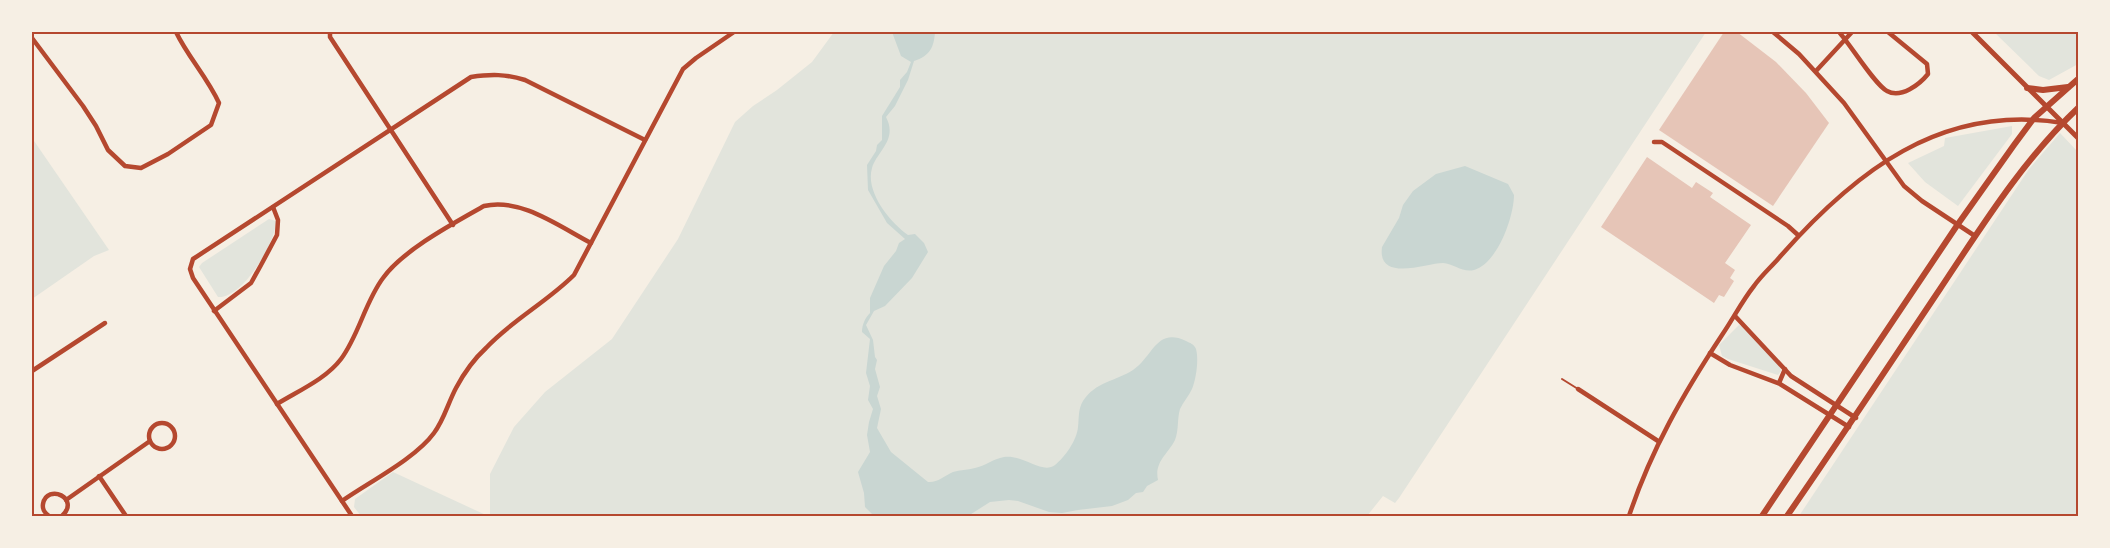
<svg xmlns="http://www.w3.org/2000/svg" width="2110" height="548" font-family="Signika,sans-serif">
  <rect width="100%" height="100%" fill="#f6efe4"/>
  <g fill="#e2e4dc">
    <polygon points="834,32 1706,32 1399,498 1395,503 1383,496 1367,516 490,516 490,474 514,427 545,392 612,339 678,239 735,122 753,106 777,90 812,62"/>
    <polygon points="1994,32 2078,32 2078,64 2049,80 2039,76"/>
    <polygon points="2012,126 2012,134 1958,206 1925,182 1908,163 1944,146 1945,138"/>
    <polygon points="2060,133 2078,152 2078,516 1799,516 2029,169"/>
    <polygon points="32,138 109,250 94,256 32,299"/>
    <path d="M269,219L276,221C276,243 242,299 218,297L199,267L202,263Z"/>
    <polygon points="1739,325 1742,326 1780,367 1781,371 1778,375 1728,359 1722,356 1719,345"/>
    <polygon points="393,472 488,516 361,516 354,507 355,499"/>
  </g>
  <g fill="#c9d6d2">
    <path d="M892,32H935C934,47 930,56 914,61L908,80L895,106L886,117C898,140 877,151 872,168C865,192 890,222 908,235L915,234L924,243L928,252L912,278L885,306L874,311L866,325L873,340L875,357L877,360L875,369L880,387L877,396L881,409L877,428L891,452L928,482C937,483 944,476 953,472C960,470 967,470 975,468C985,466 993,459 1004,457C1023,454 1042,475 1055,465C1065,457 1077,440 1078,427C1079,418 1078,409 1083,401C1095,382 1116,381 1133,370C1153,357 1156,327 1186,341C1190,343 1194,344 1196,349C1199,360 1196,379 1192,389C1189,396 1183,402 1180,409C1177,419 1179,430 1175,440C1168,454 1154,462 1158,480L1147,486L1143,492L1136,493L1128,500L1112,506L1078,510L1062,513L1049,512L1018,501L1009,500L990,502L968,516H874L865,507L864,493L858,472L870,452L867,435L869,422L873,409L868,400L870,386L866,373L870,339L862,332C862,325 865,318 870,313V298L884,266L896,251L899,243L905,239L887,223L868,190L867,165L876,151L877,145L882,140V116L900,87V80L907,72L911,62L901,56Z"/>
    <path d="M1465,166L1508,184L1514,195C1514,216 1498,263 1474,270C1463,273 1454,264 1443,263C1427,263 1377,283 1382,247L1399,218L1403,205L1413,191L1436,174Z"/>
  </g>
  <g fill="#e6c5b7">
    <polygon points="1724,32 1737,32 1776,62 1806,93 1829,123 1773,206 1659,130"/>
    <polygon points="1647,157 1692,188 1696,182 1713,193 1710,197 1751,225 1725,263 1735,270 1730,278 1734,281 1724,297 1719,295 1714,303 1601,227"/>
  </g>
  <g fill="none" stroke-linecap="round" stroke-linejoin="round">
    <polyline stroke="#b5482f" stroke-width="2" points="1562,379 1578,389"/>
    <g stroke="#b5482f" stroke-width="4.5">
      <polyline points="330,32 330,37 453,225"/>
      <polyline points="1773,32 1799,54 1844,103 1904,186 1922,201 1975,236"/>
      <path d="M1839,32C1850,44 1875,85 1887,91C1901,99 1920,84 1928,74L1927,64L1888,32"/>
      <path d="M32,38L83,106L96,126L108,150L125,166L141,168L168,154L211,125L219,103C207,77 188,57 176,32"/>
      <polyline points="1816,71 1852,32"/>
      <polyline points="1654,142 1662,142 1788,226 1798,235"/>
      <polyline points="214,311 251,283 261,265 277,235 278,220 273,207"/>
      <polyline points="1735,316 1791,376 1856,418"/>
      <polyline points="1710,353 1730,365 1780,384 1849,427"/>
      <polyline points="32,371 105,323"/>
      <polyline points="1779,383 1785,369"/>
      <polyline points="1578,389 1658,441"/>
      <path d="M277,404C298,391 326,379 341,359C359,335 365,302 383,278C403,250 454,223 484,206C520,197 560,227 591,243"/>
      <circle cx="162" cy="436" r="13"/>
      <polyline points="99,476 126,516"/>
      <polyline points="66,500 150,441"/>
      <path d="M342,501C369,482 415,459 434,433C444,420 448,403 456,388C464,373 474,359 486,348C512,320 547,302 574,275L683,69L696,58L734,32"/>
      <path d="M49,516C45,513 42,510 43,504C47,483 81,498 62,516"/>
      <path d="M352,516L193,278L190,269L193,259L471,77C491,74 506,74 525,80L645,140"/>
      <path d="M1629,516C1651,450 1683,394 1722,335C1733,319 1742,301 1754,286C1761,276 1770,268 1778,259C1854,172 1941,103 2063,123"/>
    </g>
    <polyline stroke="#b5482f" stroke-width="5" points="1972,32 2078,138"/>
    <g stroke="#b5482f" stroke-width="6">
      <polyline points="2027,88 2043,90 2068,87"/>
      <polyline points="1762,516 1958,224 2014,145 2034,118 2078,79"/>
      <path d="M1787,516C1839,441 1889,365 1940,289C1982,226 2023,160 2078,108"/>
    </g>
  </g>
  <rect width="2110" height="548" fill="none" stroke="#f6efe4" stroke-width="66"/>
  <rect x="33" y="33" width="2044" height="482" fill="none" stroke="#b5482f" stroke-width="2"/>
</svg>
